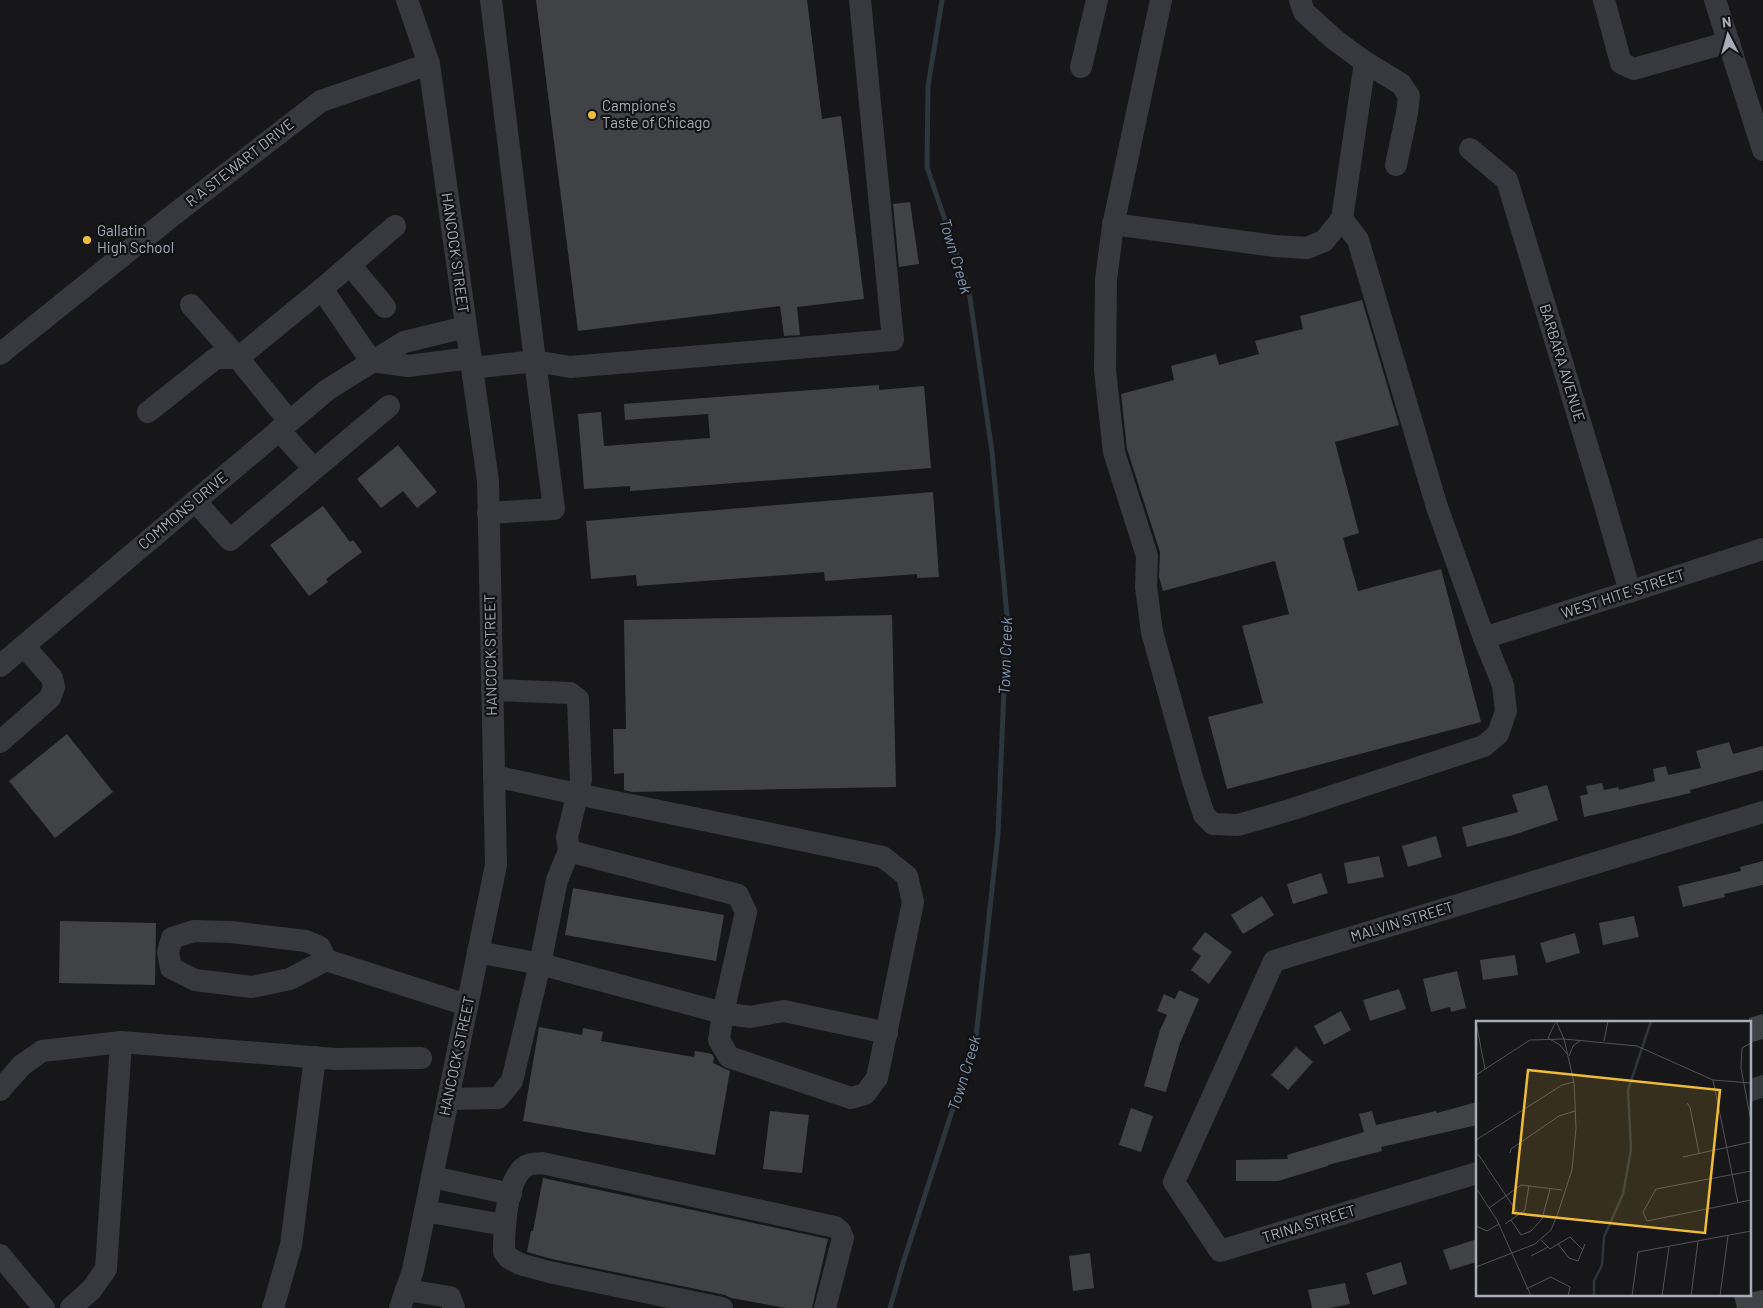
<svg xmlns="http://www.w3.org/2000/svg" width="1763" height="1308" font-family="Barlow,sans-serif">
  <rect width="100%" height="100%" fill="#171719"/>
  <g fill="none" stroke-linecap="round" stroke-linejoin="round">
    <polyline stroke="#2d353d" stroke-width="5" points="890,1308 903,1263 976,1037 998,834 1007,616 992,452 969,291 927,167 928,86 942,0"/>
  </g>
  <g fill="#414246">
    <polygon points="536,0 807,0 822,119 841,116 864,299 797,307 800,335 784,336 780,306 578,331"/>
    <polygon points="910,202 919,264 899,267 893,204"/>
    <polygon points="1362,300 1399,425 1335,442 1359,533 1343,538 1358,591 1441,569 1481,722 1227,789 1208,717 1263,703 1242,626 1289,614 1275,561 1163,591 1159,577 1160,552 1127,449 1121,394 1174,380 1171,366 1216,354 1219,365 1259,354 1255,341 1303,329 1300,316"/>
    <polygon points="879,385 879,390 924,386 931,468 630,491 630,486 584,489 578,414 601,412 604,446 710,438 708,414 625,420 624,404"/>
    <polygon points="398,445 437,492 417,508 403,491 381,508 357,479"/>
    <polygon points="933,492 939,577 917,578 917,574 825,581 824,572 637,586 636,575 591,579 586,521"/>
    <polygon points="323,506 350,542 353,540 362,552 326,579 328,582 309,596 270,545"/>
    <polygon points="892,615 896,787 632,792 624,790 624,773 614,774 613,729 626,729 624,620"/>
    <polygon points="67,734 113,792 55,838 9,781"/>
    <polygon points="1729,742 1733,754 1763,746 1763,770 1690,790 1691,793 1584,817 1580,796 1588,794 1586,786 1602,783 1604,790 1618,787 1619,790 1655,781 1653,769 1666,766 1668,775 1701,768 1696,751"/>
    <polygon points="1547,785 1558,820 1513,835 1467,847 1462,827 1518,812 1512,795"/>
    <polygon points="1436,836 1442,857 1408,867 1402,846"/>
    <polygon points="1379,856 1384,877 1348,884 1344,863"/>
    <polygon points="1763,861 1763,885 1724,894 1725,897 1683,907 1678,886 1741,871 1740,867"/>
    <polygon points="1321,873 1328,893 1293,904 1287,884"/>
    <polygon points="573,888 724,915 716,961 565,935"/>
    <polygon points="1262,896 1274,915 1243,934 1231,915"/>
    <polygon points="1634,916 1639,937 1603,945 1599,923"/>
    <polygon points="60,921 156,923 155,985 59,983"/>
    <polygon points="1205,932 1232,952 1209,984 1191,970 1201,956 1192,949"/>
    <polygon points="1575,933 1580,953 1546,963 1540,943"/>
    <polygon points="1515,955 1518,975 1483,980 1480,960"/>
    <polygon points="1457,971 1466,1008 1451,1012 1450,1007 1431,1012 1423,979"/>
    <polygon points="1399,989 1406,1009 1370,1021 1363,1000"/>
    <polygon points="1179,990 1199,999 1180,1043 1166,1092 1144,1086 1160,1030 1167,1015 1157,1011 1164,994 1175,999"/>
    <polygon points="1341,1011 1351,1030 1324,1045 1314,1026"/>
    <polygon points="1763,1014 1763,1039 1749,1043 1749,1018"/>
    <polygon points="539,1027 582,1035 583,1028 603,1032 601,1041 694,1057 695,1051 712,1054 714,1058 713,1063 730,1071 715,1155 523,1121"/>
    <polygon points="1296,1047 1313,1062 1288,1090 1271,1075"/>
    <polygon points="1477,1102 1477,1125 1381,1147 1382,1151 1328,1165 1328,1166 1278,1181 1236,1181 1236,1160 1288,1159 1287,1155 1364,1132 1359,1114 1372,1111 1376,1125 1436,1111 1437,1113"/>
    <polygon points="1131,1108 1153,1116 1141,1152 1119,1145"/>
    <polygon points="770,1111 809,1115 802,1173 763,1169"/>
    <polygon points="543,1178 828,1239 812,1308 786,1308 731,1298 725,1295 552,1259 527,1252 531,1231 533,1231"/>
    <polygon points="1477,1239 1477,1262 1450,1270 1443,1250"/>
    <polygon points="1090,1253 1094,1288 1073,1291 1069,1256"/>
    <polygon points="1401,1262 1407,1284 1373,1295 1366,1273"/>
    <polygon points="1345,1283 1350,1304 1330,1308 1312,1308 1308,1290"/>
    <polygon points="1763,1290 1763,1308 1737,1308 1734,1296"/>
  </g>
  <g fill="none" stroke-linecap="round" stroke-linejoin="round">
    <g stroke="#38393e" stroke-width="22">
      <polyline points="1161,0 1113,226 1106,279 1105,370 1114,452 1147,556 1146,587 1152,632 1193,781 1204,815 1213,824 1238,825 1290,810 1484,746 1498,734 1506,711 1503,685 1484,638 1437,507 1358,240 1342,219 1365,62 1335,40 1304,12 1300,0"/>
      <polyline points="1604,0 1621,63 1634,69 1729,42"/>
      <polyline points="1715,0 1763,150"/>
      <polyline points="1365,62 1401,84 1409,96 1407,113 1396,165"/>
      <polyline points="1081,67 1097,0"/>
      <polyline points="1470,149 1507,180 1602,495 1630,592"/>
      <polyline points="1113,224 1274,246 1307,248 1324,241 1342,219"/>
      <polyline points="351,266 385,307"/>
      <polyline points="191,305 238,358 289,421"/>
      <polyline points="0,354 172,216 321,101 429,64"/>
      <polyline points="371,361 322,289 395,226"/>
      <polyline points="371,361 408,366 471,358"/>
      <polyline points="472,368 535,361 491,0"/>
      <polyline points="148,412 216,358 238,358 322,289"/>
      <polyline points="279,430 314,469"/>
      <polyline points="195,501 230,540 389,406"/>
      <polyline points="488,513 554,509 535,361 570,367 893,340 860,0"/>
      <polyline points="1484,638 1763,549"/>
      <polyline points="0,666 327,390 404,342 466,327"/>
      <polyline points="0,742 50,698 54,687 52,678 24,646"/>
      <polyline points="569,851 738,895 746,912 723,1013 750,1017 784,1011 887,1033"/>
      <polyline points="478,952 540,964 723,1013 719,1040 729,1057 851,1098 865,1094 877,1078 913,902 907,876 883,857 577,794 494,776"/>
      <polyline points="326,960 320,947 306,941 231,932 194,931 172,938 168,952 171,968 195,980 252,987 290,979 326,960 467,1005"/>
      <polyline points="0,1090 22,1065 42,1051 121,1042 335,1059 421,1058"/>
      <polyline points="1749,1091 1763,1086"/>
      <polyline points="448,1099 498,1098 512,1081 540,964 557,880 569,851 567,837 581,780 578,699 570,693 492,690"/>
      <polyline points="1477,1173 1220,1251 1174,1182 1274,961 1763,812"/>
      <polyline points="432,1177 511,1194"/>
      <polyline points="425,1211 504,1225"/>
      <polyline points="0,1255 44,1308"/>
      <polyline points="406,1290 450,1297 454,1308"/>
      <polyline points="71,1308 92,1289 106,1269 121,1042"/>
      <polyline points="273,1308 291,1245 315,1057"/>
      <polyline points="400,1308 413,1270 496,865 488,481 429,64 407,0"/>
      <path d="M722,1308L549,1272L520,1264L509,1258L504,1252C504,1230 506,1178 526,1166C531,1163 537,1164 542,1163L835,1227L840,1231L843,1238L825,1308"/>
    </g>
  </g>
  <g fill="#f0bd38" stroke="#121214" stroke-width="2">
    <circle cx="592" cy="115" r="5"/>
    <circle cx="87" cy="240" r="5"/>
  </g>
  <g text-anchor="middle" stroke-width="4.5" stroke-linejoin="round" paint-order="stroke">
    <g font-size="15" fill="#a9adb9" stroke="#121214" text-anchor="start">
      <text x="602" y="111">Campione's<tspan x="602" dy="17">Taste of Chicago</tspan></text>
      <text x="97" y="236">Gallatin<tspan x="97" dy="17">High School</tspan></text>
    </g>
    <g font-size="15" fill="#a9adb9" stroke="#121214">
      <text transform="translate(240 163) rotate(-38)" y="5">R A STEWART DRIVE</text>
      <text transform="translate(455 253) rotate(82)" y="5">HANCOCK STREET</text>
      <text transform="translate(1562 363) rotate(73)" y="5">BARBARA AVENUE</text>
      <text transform="translate(183 511) rotate(-40)" y="5">COMMONS DRIVE</text>
      <text transform="translate(1623 594) rotate(-18)" y="5">WEST HITE STREET</text>
      <text transform="translate(491 655) rotate(-91)" y="5">HANCOCK STREET</text>
      <text transform="translate(1402 922) rotate(-17)" y="5">MALVIN STREET</text>
      <text transform="translate(457 1056) rotate(-78)" y="5">HANCOCK STREET</text>
      <text transform="translate(1309 1224) rotate(-17)" y="5">TRINA STREET</text>
    </g>
    <g font-size="16" font-style="italic" fill="#8199b3" stroke="#121214">
      <text transform="translate(956 256) rotate(73)" y="6">Town Creek</text>
      <text transform="translate(1005 656) rotate(-88)" y="6">Town Creek</text>
      <text transform="translate(964 1073) rotate(-73)" y="6">Town Creek</text>
    </g>
  </g>
  <g transform="translate(1476 1021)">
    <rect width="275" height="275" fill="#171719"/>
    <path fill="none" stroke="#2d353d" stroke-width="2.5" d="M118,275V260L126,244L128,216L147,173L151,151L155,128L152,69L175,0"/>
    <path fill="none" stroke="#515359" stroke-width="1" d="M0,1L9,48M79,2L72,17L84,24L91,33M128,20L132,0M275,22L266,27L265,47L275,100M93,35L97,25L105,19M0,54L54,19L88,18L161,25L237,59L275,62M237,59L262,182M211,82L214,86L223,132M0,119L86,64L98,61M34,132L35,128L83,95L99,90M2,133L43,194M207,136L275,121M275,150L180,168L167,191L171,200L275,179M0,167L21,199L55,275M13,187L45,164L86,169M35,199L45,214L55,210L66,198L74,168M29,203L49,189L53,164M0,205L11,210L23,203M65,219L74,228L82,223L93,237L102,240L109,223M82,223L94,216L107,229M55,235L72,226M0,246L59,223L75,209L82,192L96,149L100,107L98,61L88,18L80,0M50,268L75,256L94,266L92,275M156,275L162,231L275,210M186,275L193,226M215,275L222,220M244,275L252,215"/>
    <path fill="#f0bd38" fill-opacity="0.15" stroke="#f0bd38" stroke-width="2.5" d="M52,49L244,69L229,212L37,192Z"/>
    <rect width="275" height="275" fill="none" stroke="#a9adb9" stroke-width="2.5"/>
  </g>
  <g transform="translate(1728 35) rotate(354)" stroke="#121214" stroke-width="4" paint-order="stroke">
  <path d="M0-4L9 19L0 12L-9 19Z" fill="#a9adb9"/>
  <text y="-8" font-size="14" font-weight="bold" text-anchor="middle" fill="#a9adb9">N</text>
  </g>
</svg>
